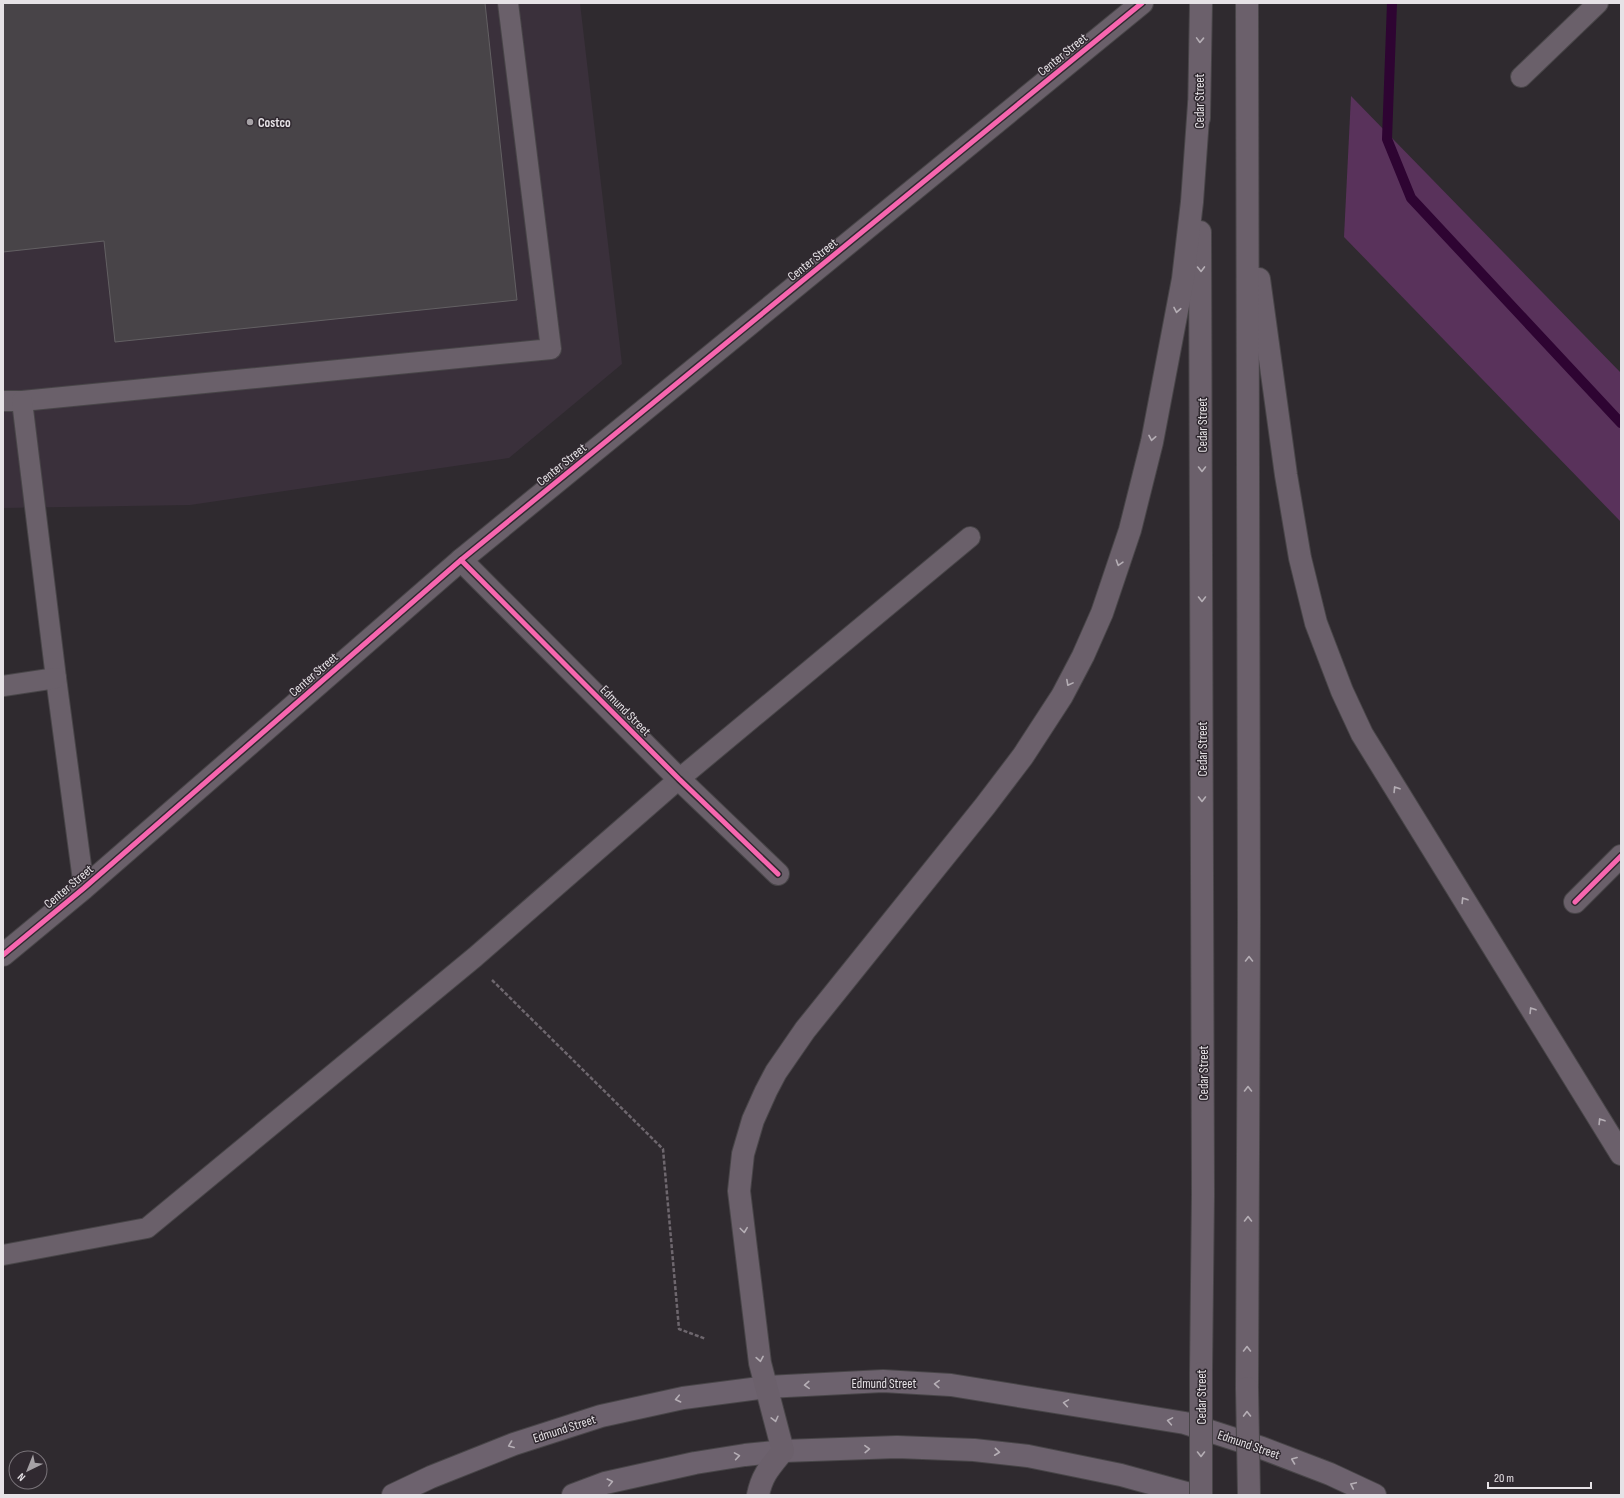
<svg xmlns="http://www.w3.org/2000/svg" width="1624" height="1498" font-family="'Sofia Sans Condensed',sans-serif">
  <rect width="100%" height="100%" fill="#2f2a2f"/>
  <polygon fill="#3a303b" points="3,3 580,3 622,364 509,458 190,505 3,508"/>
  <polygon fill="#59325b" points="1351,96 1621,373 1621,522 1344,237"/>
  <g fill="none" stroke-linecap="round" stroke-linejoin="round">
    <polyline stroke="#2e0432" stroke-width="10" points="1392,3 1387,139 1411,198 1621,423"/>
  </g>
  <polygon fill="#484448" stroke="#636063" points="3,3 485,3 517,300 115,342 104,241 3,252"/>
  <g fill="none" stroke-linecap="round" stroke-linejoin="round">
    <defs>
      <g id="service">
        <polyline points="1521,77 1598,3"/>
        <polyline points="3,401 22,401 551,349 508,3"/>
        <polyline points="22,401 56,678 84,888"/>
        <polyline points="3,686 56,678"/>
        <polyline points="3,1255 147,1228 475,957 679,779 970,537"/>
      </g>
      <g id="minor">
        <polyline points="461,560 679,779 778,874"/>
        <polyline points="1575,902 1621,856"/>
        <polyline points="3,955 84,888 461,560 1142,3"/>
      </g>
      <g id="secondary">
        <polyline points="393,1495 431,1477 514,1444 601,1416 683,1398 767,1387 883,1381 951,1385 1185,1423 1262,1448 1330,1474 1375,1495"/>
        <polyline points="573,1495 605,1483 695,1463 745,1455 783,1451 897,1447 974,1450 1028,1456 1121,1475 1194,1495"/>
      </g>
      <g id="primary">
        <polyline points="1199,118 1201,3"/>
        <polyline points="1200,232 1203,1194 1201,1373"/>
        <polyline points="1259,279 1286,475 1300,558 1316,623 1342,691 1362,734 1621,1154"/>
        <polyline points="1247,1388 1249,921 1247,3"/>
        <path d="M758,1495C762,1475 770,1467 783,1451L760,1363L739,1191L743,1154L753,1120L766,1091L776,1072L805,1030L985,806L1023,756L1062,696L1083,656L1102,613L1130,530L1152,442L1183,279L1192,202L1199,104"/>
      </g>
    </defs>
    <use href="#service" stroke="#484548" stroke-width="22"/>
    <use href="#minor" stroke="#484548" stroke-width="24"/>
    <use href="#secondary" stroke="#484548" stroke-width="24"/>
    <use href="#primary" stroke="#484548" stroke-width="24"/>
    <polyline stroke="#6e676e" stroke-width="2.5" stroke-dasharray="4 2" stroke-linecap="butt" points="492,980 663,1149 679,1329 706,1339"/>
    <use href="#service" stroke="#6a606a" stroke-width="20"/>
    <use href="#minor" stroke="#6a606a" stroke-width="22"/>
    <use href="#secondary" stroke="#6d626e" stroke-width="22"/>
    <use href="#primary" stroke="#6b606b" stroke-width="22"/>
    <defs>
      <g id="primary-bridge">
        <polyline points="1247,1388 1249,1495"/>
        <polyline points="1201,1495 1201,1373"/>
      </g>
    </defs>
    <use href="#primary-bridge" stroke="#484548" stroke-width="24" stroke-linecap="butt"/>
    <use href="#primary-bridge" stroke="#6b606b" stroke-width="22"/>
    <defs>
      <g id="cycleway">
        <polyline points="461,560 679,779 778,874"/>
        <polyline points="1575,902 1621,856"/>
        <polyline points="3,955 84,888 461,560 1142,3"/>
      </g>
    </defs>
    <use href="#cycleway" stroke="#302930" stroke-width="8"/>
    <use href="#cycleway" stroke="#f766af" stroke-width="5"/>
  </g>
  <defs><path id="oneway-chevron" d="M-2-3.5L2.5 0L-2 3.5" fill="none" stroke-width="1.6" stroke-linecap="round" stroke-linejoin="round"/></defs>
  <g stroke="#b5aeb5">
    <use href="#oneway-chevron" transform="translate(1200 40) rotate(92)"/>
    <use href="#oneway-chevron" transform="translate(1201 269) rotate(89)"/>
    <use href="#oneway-chevron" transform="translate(1177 310) rotate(101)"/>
    <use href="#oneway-chevron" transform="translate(1152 438) rotate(101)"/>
    <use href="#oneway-chevron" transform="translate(1202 469) rotate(90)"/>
    <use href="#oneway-chevron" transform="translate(1119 563) rotate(108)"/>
    <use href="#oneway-chevron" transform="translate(1202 599) rotate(90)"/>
    <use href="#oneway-chevron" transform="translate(1069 683) rotate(118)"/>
    <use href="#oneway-chevron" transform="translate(1396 789) rotate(-122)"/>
    <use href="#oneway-chevron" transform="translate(1202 799) rotate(90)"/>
    <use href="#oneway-chevron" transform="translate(1464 900) rotate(-122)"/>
    <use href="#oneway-chevron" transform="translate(1249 959) rotate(-90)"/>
    <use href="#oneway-chevron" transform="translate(1532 1010) rotate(-122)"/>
    <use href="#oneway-chevron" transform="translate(1248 1089) rotate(-90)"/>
    <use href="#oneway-chevron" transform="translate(1601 1121) rotate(-122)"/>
    <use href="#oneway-chevron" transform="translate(1248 1219) rotate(-90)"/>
    <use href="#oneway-chevron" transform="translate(744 1230) rotate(83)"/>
    <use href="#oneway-chevron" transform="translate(1247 1349) rotate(-90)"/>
    <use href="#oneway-chevron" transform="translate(760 1359) rotate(80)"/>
    <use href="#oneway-chevron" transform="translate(1247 1414) rotate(-91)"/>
    <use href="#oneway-chevron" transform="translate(775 1419) rotate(76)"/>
    <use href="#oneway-chevron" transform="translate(1201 1454) rotate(90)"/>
  </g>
  <g stroke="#b6afb6">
    <use href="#oneway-chevron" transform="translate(937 1384) rotate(-177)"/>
    <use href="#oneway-chevron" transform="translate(807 1385) rotate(177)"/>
    <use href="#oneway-chevron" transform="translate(678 1399) rotate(168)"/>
    <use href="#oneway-chevron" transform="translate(1066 1403) rotate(-171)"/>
    <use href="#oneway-chevron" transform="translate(1170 1421) rotate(-170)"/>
    <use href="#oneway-chevron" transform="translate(511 1445) rotate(159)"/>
    <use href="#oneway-chevron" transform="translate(867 1449) rotate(-2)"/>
    <use href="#oneway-chevron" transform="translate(997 1452) rotate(6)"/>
    <use href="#oneway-chevron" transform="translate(737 1456) rotate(-9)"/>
    <use href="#oneway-chevron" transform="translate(1294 1460) rotate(-159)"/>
    <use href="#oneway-chevron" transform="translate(610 1482) rotate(-14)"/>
    <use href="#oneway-chevron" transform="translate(1353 1485) rotate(-155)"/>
  </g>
  <circle fill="#a6a2a6" stroke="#302930" stroke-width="1.5" cx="250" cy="122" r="4"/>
  <g text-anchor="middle" stroke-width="3" stroke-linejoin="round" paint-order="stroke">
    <g font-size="13" fill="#e6e2e6" stroke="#302930">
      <text transform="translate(1062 54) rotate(-39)" y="5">Center Street</text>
      <text transform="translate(1199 101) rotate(-90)" y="5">Cedar Street</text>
      <text transform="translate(812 259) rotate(-39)" y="5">Center Street</text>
      <text transform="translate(1202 425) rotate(-90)" y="5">Cedar Street</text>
      <text transform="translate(561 464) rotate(-39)" y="5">Center Street</text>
      <text transform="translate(313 674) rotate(-41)" y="5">Center Street</text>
      <text transform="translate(626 710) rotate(45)" y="5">Edmund Street</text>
      <text transform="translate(1202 749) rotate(-90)" y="5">Cedar Street</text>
      <text transform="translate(68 886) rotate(-40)" y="5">Center Street</text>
      <text transform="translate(1203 1073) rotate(-90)" y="5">Cedar Street</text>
      <text x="884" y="1388">Edmund Street</text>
      <text transform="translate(1201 1397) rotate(-90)" y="5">Cedar Street</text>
      <text transform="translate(564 1428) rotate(-18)" y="5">Edmund Street</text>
      <text transform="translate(1249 1444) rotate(19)" y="5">Edmund Street</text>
    </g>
    <g font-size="13" font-weight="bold" fill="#e6e2e6" stroke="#302930" text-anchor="start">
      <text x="258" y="127">Costco</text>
    </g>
  </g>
  <rect width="1624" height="1498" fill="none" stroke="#e6e2e6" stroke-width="8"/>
  <g transform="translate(28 1470) rotate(223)"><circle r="19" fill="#302930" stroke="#797379"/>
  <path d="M0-3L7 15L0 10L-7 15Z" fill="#a6a2a6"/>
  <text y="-6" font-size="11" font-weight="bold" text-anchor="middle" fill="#e6e2e6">N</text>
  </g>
  <path d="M1488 1482v6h103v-6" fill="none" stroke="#e6e2e6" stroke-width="2"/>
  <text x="1494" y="1482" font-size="12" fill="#e6e2e6" stroke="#302930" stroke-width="3" paint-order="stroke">20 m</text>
</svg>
